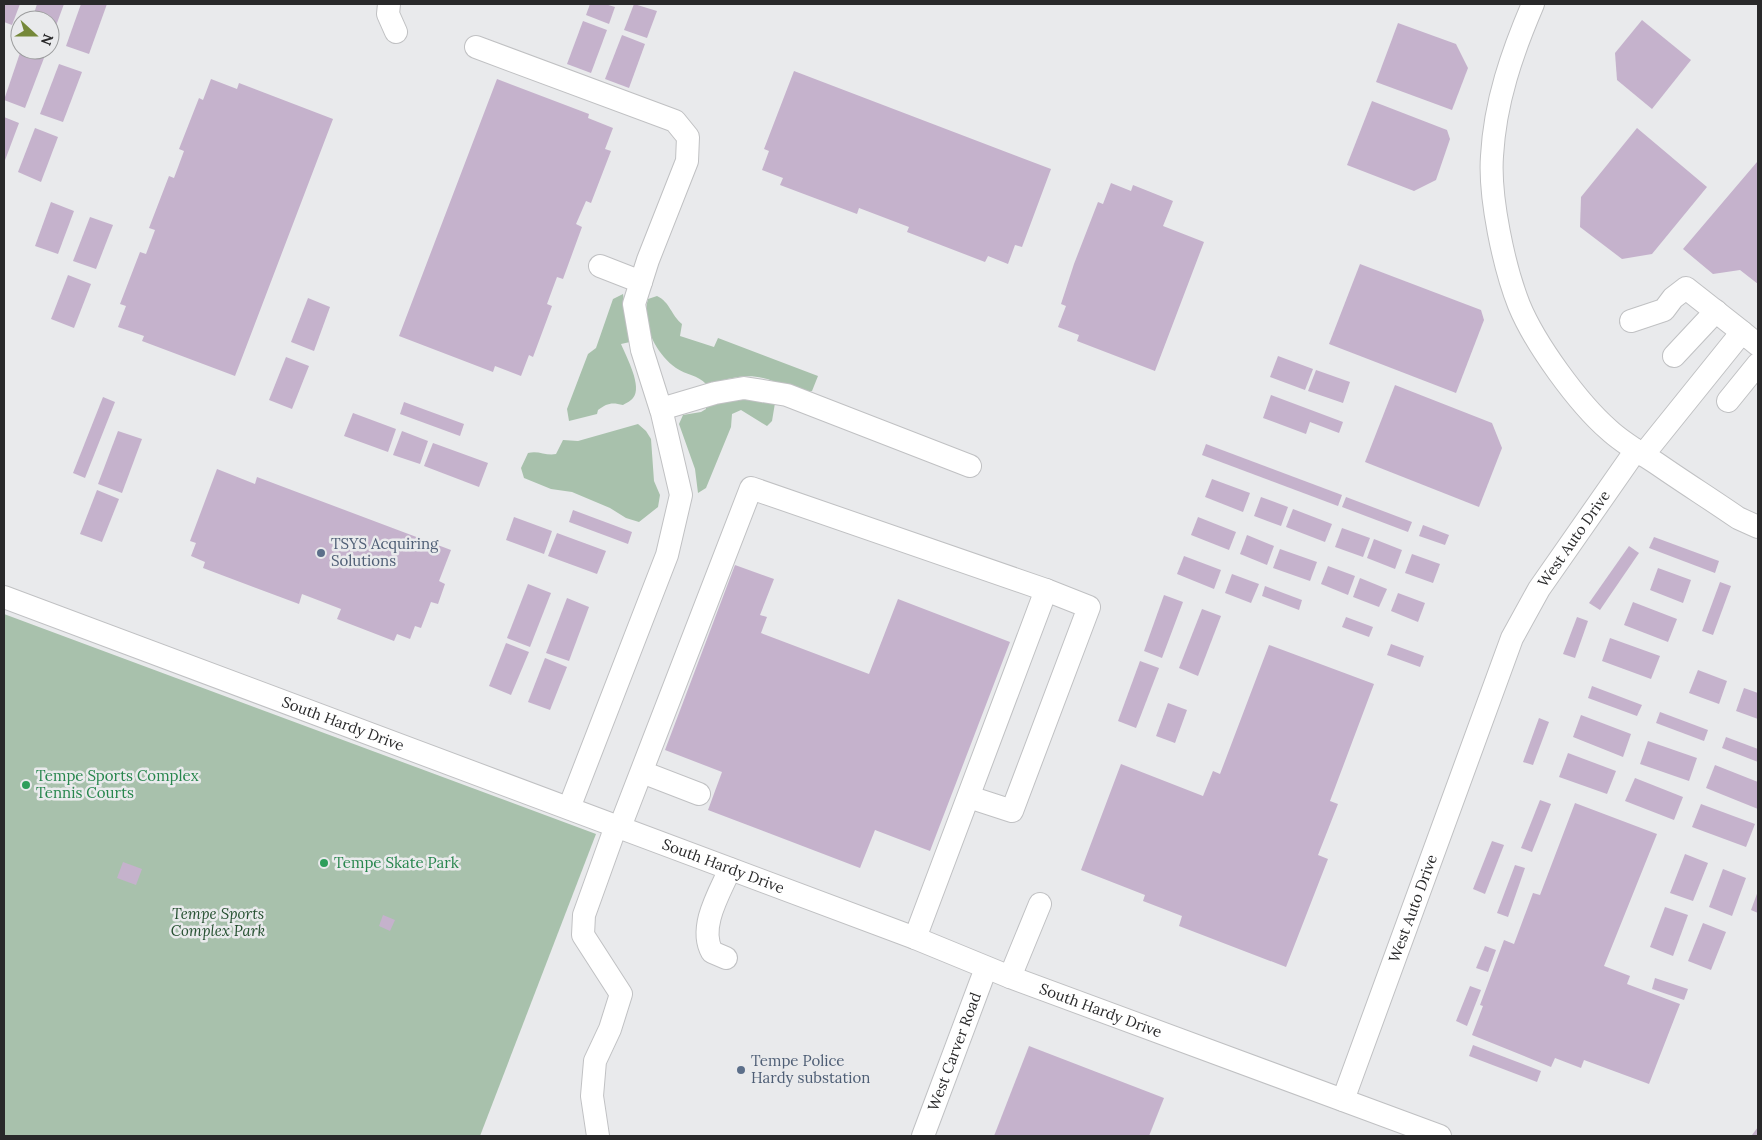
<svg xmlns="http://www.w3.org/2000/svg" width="1762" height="1140" font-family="Lora,serif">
  <rect width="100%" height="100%" fill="#e9eaec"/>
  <g fill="#a8c1ac">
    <path d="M623,294L630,342L621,344C626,356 643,387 633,398C631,401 626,403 623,405C612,402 607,403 598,410L597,414L569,421L567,409L588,354L596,348L613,299Z"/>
    <path d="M657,296C670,302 671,315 682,324L680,336L714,347L718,338L818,376L812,391C796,394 778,381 763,378C743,373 726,380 706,384C698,375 686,375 676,368C655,353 641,323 648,299Z"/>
    <polygon points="744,396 775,403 772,421 767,426 741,410 732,414 731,427 706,488 698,493 695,469 679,424 683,415 701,412 706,409 706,404"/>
    <path d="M638,424L646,431L651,439L654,481L660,495L658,507L639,522L626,518L610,508L572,492L551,489L524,478L521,468L528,453C538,450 546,456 556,454L563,440L578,441Z"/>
    <polygon points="4,614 596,834 480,1136 4,1136"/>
  </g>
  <g fill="#c5b2cc">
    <polygon points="4,4 20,4 12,25 4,22"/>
    <polygon points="37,4 64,4 50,42 50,20 32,20"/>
    <polygon points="81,4 107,4 89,54 66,46"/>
    <polygon points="590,4 605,4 615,7 609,24 586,15"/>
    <polygon points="634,4 657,11 647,38 624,30"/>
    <polygon points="1642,20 1691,60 1652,109 1617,80 1615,53"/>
    <polygon points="583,21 607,30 591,73 567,64"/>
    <polygon points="1398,23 1456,44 1468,68 1452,110 1376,82"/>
    <polygon points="622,35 645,44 629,88 605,79"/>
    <polygon points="21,50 44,58 25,108 4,100"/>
    <polygon points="59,64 82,72 63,122 40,114"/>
    <polygon points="794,71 1051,169 1022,247 1015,245 1008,264 988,256 985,262 907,232 909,227 859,208 857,214 780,185 783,178 762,170 769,151 764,149"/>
    <polygon points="211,79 237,89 239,83 333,119 235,376 142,341 144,336 118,327 126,306 120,304 140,252 146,254 155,230 149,228 169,176 174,178 184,151 179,149 199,98 203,100"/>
    <polygon points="497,79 589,114 588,118 613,128 605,149 611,151 591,203 586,201 576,224 582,227 563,279 557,277 547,304 552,306 533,357 529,355 521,376 495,366 493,372 399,336"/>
    <polygon points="1372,101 1447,130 1450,139 1436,180 1414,191 1347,165"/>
    <polygon points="4,117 19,123 4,163"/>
    <polygon points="35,128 58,137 41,182 18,172"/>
    <polygon points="1637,128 1707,187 1652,254 1622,259 1580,227 1581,197"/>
    <polygon points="1757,162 1758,163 1758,284 1740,270 1713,274 1683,249"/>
    <polygon points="1111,183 1131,191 1133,185 1173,201 1163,226 1204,242 1155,371 1077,341 1079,335 1058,327 1066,306 1061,304 1074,264 1098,202 1103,204"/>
    <polygon points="51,202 74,211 58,254 35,246"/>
    <polygon points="90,217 113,225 96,269 73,261"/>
    <polygon points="1360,264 1481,310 1484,320 1456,393 1329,344"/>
    <polygon points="68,275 91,284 74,328 51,319"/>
    <polygon points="308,298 330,307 314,351 291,342"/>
    <polygon points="1278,356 1313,369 1305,390 1270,377"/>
    <polygon points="286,357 309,366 292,409 269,400"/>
    <polygon points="1316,370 1350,382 1343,403 1308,391"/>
    <polygon points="1395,385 1492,423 1502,448 1479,507 1365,462"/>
    <polygon points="1271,395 1343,422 1339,433 1310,422 1306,434 1263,418"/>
    <polygon points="103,397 115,402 85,478 73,473"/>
    <polygon points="404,402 464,424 460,436 400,414"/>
    <polygon points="353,413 396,429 388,452 344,436"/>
    <polygon points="118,431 142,439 122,493 98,484"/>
    <polygon points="402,431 428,441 420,464 393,455"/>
    <polygon points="433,443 488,463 479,487 424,466"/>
    <polygon points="1206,444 1342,495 1338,506 1202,455"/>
    <polygon points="217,469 255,484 257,477 451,550 439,581 445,584 438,604 431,602 421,628 415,626 410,639 397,634 394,641 337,619 341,609 302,594 299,604 203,568 205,562 191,556 196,543 190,541"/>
    <polygon points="1212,479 1250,493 1243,512 1205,497"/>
    <polygon points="97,490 119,499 102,542 80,534"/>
    <polygon points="1261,497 1288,507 1281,526 1254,516"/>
    <polygon points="1346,497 1412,522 1408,532 1342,507"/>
    <polygon points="1293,509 1332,524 1325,542 1286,527"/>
    <polygon points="573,510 632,532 628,544 569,522"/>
    <polygon points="514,517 552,531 544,554 506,540"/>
    <polygon points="1198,517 1236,532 1229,550 1191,535"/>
    <polygon points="1423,525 1449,535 1445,545 1419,536"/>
    <polygon points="1342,528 1370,538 1363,557 1335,547"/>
    <polygon points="557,533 606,551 597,574 548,556"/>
    <polygon points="1247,535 1274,546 1267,565 1240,554"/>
    <polygon points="1654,537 1719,561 1715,573 1649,548"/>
    <polygon points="1374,539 1402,550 1395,569 1367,558"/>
    <polygon points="1629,546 1639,553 1600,610 1589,603"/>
    <polygon points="1280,549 1317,562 1310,581 1273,568"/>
    <polygon points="1412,554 1440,564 1433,583 1405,573"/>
    <polygon points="1184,556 1221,570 1214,589 1177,574"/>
    <polygon points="735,565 774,579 760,615 767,617 761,633 869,674 898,599 1010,642 930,851 875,830 860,868 708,810 722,772 665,750"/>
    <polygon points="1328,566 1355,576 1348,595 1321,584"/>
    <polygon points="1658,568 1691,580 1683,603 1650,590"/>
    <polygon points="1232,574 1259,584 1251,603 1225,593"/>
    <polygon points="1360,578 1387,589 1379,607 1353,597"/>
    <polygon points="1720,582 1731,586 1713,635 1702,631"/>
    <polygon points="528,584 551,593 530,647 507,638"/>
    <polygon points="1265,586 1302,600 1299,610 1262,596"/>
    <polygon points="1398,593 1425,603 1418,622 1391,611"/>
    <polygon points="1164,595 1183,602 1162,658 1144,651"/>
    <polygon points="567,598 589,607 569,661 546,653"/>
    <polygon points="1633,602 1677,619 1668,642 1624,625"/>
    <polygon points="1202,609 1221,616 1198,676 1179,668"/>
    <polygon points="1346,617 1373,627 1369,637 1342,627"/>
    <polygon points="1577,617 1588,621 1575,658 1563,654"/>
    <polygon points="1610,638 1660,656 1651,679 1602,661"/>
    <polygon points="506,643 529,652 511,695 489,686"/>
    <polygon points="1391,644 1424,656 1420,667 1387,655"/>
    <polygon points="1269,645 1374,684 1330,801 1338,804 1318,855 1328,859 1286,967 1179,926 1182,916 1143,901 1145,895 1081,870 1121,764 1203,796 1213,771 1220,774"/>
    <polygon points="545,658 567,667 550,710 528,702"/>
    <polygon points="1140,661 1159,668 1136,728 1118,721"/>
    <polygon points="1698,670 1727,681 1719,704 1689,693"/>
    <polygon points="1592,686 1642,705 1637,716 1588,698"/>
    <polygon points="1744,688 1758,693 1758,719 1736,711"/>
    <polygon points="1168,703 1187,710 1175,743 1156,736"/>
    <polygon points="1660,712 1708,730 1704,741 1656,723"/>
    <polygon points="1581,715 1631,734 1623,757 1573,737"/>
    <polygon points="1539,718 1549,722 1533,765 1523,762"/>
    <polygon points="1726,737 1758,749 1758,762 1722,748"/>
    <polygon points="1648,741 1697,758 1689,781 1640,764"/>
    <polygon points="1568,753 1616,771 1607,794 1559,777"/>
    <polygon points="1715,765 1758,782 1758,809 1706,788"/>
    <polygon points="1635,778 1683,797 1674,820 1625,801"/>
    <polygon points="1540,800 1551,804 1532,852 1521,848"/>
    <polygon points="1575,803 1657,834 1604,966 1630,976 1627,984 1680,1004 1649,1084 1584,1060 1581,1068 1555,1058 1551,1067 1472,1035 1483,1006 1480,1005 1504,940 1514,944 1533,893 1540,895"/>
    <polygon points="1701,804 1755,824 1746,847 1692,827"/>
    <polygon points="1492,841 1504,845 1485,894 1473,889"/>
    <polygon points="1685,854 1708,863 1693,901 1670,893"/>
    <polygon points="123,862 142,869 136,885 117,878"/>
    <polygon points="1515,865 1525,868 1508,917 1497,913"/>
    <polygon points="1723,869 1746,878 1732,916 1709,907"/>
    <polygon points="1758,891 1758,913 1751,910"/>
    <polygon points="1665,907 1688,915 1673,956 1650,947"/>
    <polygon points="383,915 395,920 390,931 379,926"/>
    <polygon points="1703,923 1726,932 1711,970 1688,961"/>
    <polygon points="1485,946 1496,950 1488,972 1476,968"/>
    <polygon points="1655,978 1688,989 1684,1000 1652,989"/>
    <polygon points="1470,986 1481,990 1467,1026 1456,1021"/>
    <polygon points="1473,1045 1541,1071 1537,1082 1469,1056"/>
    <polygon points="1029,1046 1164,1098 1149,1136 994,1136"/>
    <polygon points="1758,1127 1758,1136 1753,1136 1752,1135"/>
  </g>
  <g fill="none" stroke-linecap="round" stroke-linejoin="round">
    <defs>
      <g id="minor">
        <polyline points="389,4 388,14 396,32"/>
        <path d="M1533,4C1512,53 1495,102 1492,156C1489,197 1504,267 1519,305C1535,344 1578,403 1609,430C1624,444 1643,454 1659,465C1685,483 1712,500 1738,518L1758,527"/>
        <polyline points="476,47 675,121 688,137 687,161 648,260 634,304 642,350 662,413 681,495 667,555 569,808"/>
        <polyline points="600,266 641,282"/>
        <polyline points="1631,321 1664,310 1673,298 1686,288 1742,332"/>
        <polyline points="1674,356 1716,311"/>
        <polyline points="1728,401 1758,364"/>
        <polyline points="661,409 715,393 744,388 787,395 970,466"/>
        <polyline points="1643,455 1742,332 1758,345"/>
        <path id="s1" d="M4,597L915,938L1010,977L1440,1136"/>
        <polyline points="642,772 699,794"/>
        <polyline points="969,797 1012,811 1089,607 1046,590"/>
        <polyline points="620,827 751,488 1046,590 915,938"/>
        <path d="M726,958L712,952C698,927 720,892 730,869"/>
        <polyline points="1010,977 1040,904"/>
        <path id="s2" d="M1343,1100L1512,638L1539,589L1636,450"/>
        <polyline points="598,1136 592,1096 595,1061 610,1029 621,994 583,935 584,915 616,826"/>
        <path id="s3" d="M923,1136L986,968"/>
      </g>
    </defs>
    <use href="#minor" stroke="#c0c1c3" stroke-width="24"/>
    <use href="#minor" stroke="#fff" stroke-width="22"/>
  </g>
  <g fill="#5c6f8a" stroke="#e9eaec" stroke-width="2">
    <circle cx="321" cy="553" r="5"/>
    <circle cx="741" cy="1070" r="5"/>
  </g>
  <g fill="#2e9e5b" stroke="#e9eaec" stroke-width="2">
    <circle cx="26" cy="785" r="5"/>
    <circle cx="324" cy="863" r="5"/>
  </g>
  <g text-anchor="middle" stroke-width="5" stroke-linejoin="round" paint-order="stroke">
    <g font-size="15" fill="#29292a" stroke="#e9eaec">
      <text dy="5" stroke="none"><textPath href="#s2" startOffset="609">West Auto Drive</textPath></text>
      <text dy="5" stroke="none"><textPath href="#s1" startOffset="362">South Hardy Drive</textPath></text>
      <text dy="5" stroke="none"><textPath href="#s1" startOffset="768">South Hardy Drive</textPath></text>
      <text dy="5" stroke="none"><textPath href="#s2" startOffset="204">West Auto Drive</textPath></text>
      <text dy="5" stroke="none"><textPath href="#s1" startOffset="1172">South Hardy Drive</textPath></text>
      <text dy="5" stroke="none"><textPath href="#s3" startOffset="90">West Carver Road</textPath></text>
    </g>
    <g font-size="15" fill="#4e5e75" stroke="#e9eaec" text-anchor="start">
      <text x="331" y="549">TSYS Acquiring<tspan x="331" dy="17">Solutions</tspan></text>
      <text x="751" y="1066">Tempe Police<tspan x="751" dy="17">Hardy substation</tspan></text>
    </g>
    <g font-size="15" fill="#27864d" stroke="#e9eaec" text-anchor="start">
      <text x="36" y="781">Tempe Sports Complex<tspan x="36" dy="17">Tennis Courts</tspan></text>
      <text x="334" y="868">Tempe Skate Park</text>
    </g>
    <g font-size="15" font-style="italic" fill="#244f2f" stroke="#e9eaec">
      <text x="218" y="919">Tempe Sports<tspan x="218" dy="17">Complex Park</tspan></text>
    </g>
  </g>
  <rect width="1762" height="1140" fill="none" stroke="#29292a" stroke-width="10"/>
  <g transform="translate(35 35) rotate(111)"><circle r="24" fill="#e9eaec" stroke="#9c9d9e"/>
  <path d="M0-4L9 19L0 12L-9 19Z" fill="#758839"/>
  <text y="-8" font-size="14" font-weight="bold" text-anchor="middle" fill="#29292a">N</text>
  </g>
</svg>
